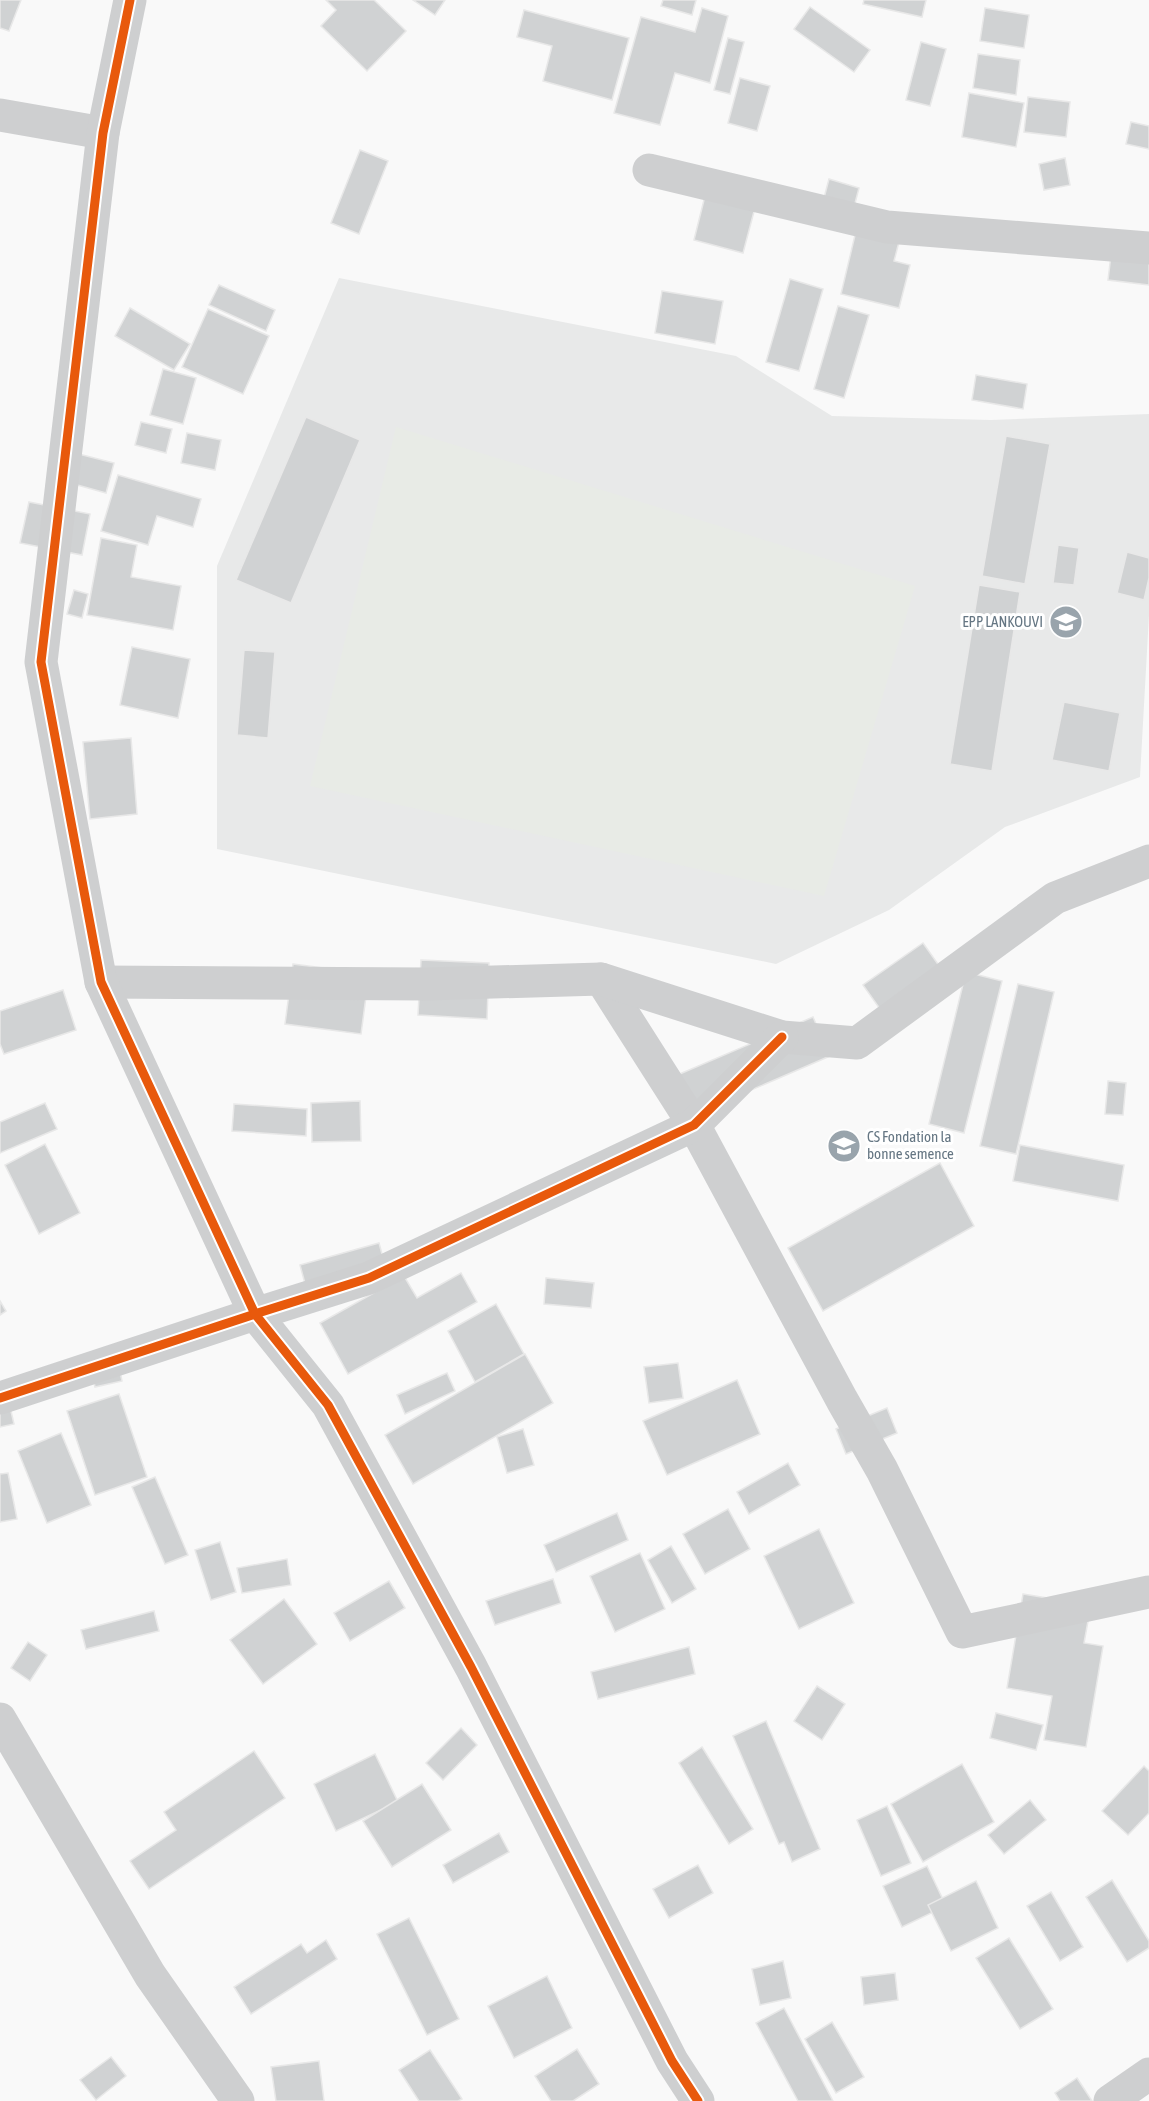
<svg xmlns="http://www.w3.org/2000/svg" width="1149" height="2101" font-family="'Asap Condensed',sans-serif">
  <rect width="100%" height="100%" fill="#f9f9f9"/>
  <polygon fill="#e8e9e9" points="339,278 736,356 832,416 991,420 1149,414 1149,615 1140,777 1005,827 889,910 776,964 217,849 217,566"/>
  <polygon fill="#e8ebe6" points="396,427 915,586 824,896 310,786"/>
  <g fill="#d0d2d3" stroke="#e8e8e8" stroke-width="1.5">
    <polygon points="0,0 21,0 9,31 0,28"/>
    <polygon points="326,0 374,0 406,31 367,71 321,26 336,10"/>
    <polygon points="413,0 445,0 435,15"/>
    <polygon points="663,0 696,0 692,15 661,6"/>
    <polygon points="864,0 926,0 922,17 863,4"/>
    <polygon points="810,7 870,50 854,72 794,29"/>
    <polygon points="702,8 728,16 710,83 675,73 660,125 614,113 641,17 695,32"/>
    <polygon points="985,8 1029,15 1024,48 980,41"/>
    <polygon points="524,10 629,38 612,100 543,81 552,46 517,37"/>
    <polygon points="728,38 744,42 730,94 714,90"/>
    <polygon points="921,42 946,49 930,106 906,100"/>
    <polygon points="978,54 1020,60 1016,95 973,88"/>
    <polygon points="740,78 770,86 757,131 728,123"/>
    <polygon points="969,93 1024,103 1016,147 962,137"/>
    <polygon points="1028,97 1070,102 1066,137 1024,132"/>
    <polygon points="1131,122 1149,126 1149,149 1126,144"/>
    <polygon points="360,150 388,161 359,234 331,223"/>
    <polygon points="1065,158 1070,185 1044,190 1039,164"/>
    <polygon points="711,172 761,185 743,253 694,240"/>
    <polygon points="829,179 859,188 854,207 824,198"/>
    <polygon points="856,231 899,242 894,261 910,265 899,308 841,294"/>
    <polygon points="1111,255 1149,260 1149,285 1108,280"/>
    <polygon points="790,279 823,289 799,371 766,362"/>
    <polygon points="219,285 275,310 266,331 209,305"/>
    <polygon points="662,291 723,301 715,344 655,333"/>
    <polygon points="838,306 869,315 844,398 814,389"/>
    <polygon points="130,308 190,344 174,370 115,336"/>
    <polygon points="208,309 269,336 243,394 182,367"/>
    <polygon points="163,369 196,378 183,424 150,415"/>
    <polygon points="976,375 1027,384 1023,409 972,400"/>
    <polygon points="306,417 360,440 291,603 236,580"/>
    <polygon points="141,422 172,429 166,453 135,445"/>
    <polygon points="187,433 221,440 215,470 181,463"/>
    <polygon points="1006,436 1050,444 1025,584 982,576"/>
    <polygon points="71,452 114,463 106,493 63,481"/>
    <polygon points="118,475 201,499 193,527 157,516 148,545 101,531"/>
    <polygon points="29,502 90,514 82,555 20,543"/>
    <polygon points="101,538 137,545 131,577 181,586 173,630 87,615"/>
    <polygon points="1058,545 1079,548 1074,585 1053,583"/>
    <polygon points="1127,552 1149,558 1149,578 1144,600 1117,593"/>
    <polygon points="979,585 1020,592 992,771 950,764"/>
    <polygon points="74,590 88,594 82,618 67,614"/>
    <polygon points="132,647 190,659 178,718 120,705"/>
    <polygon points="244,650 275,652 268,738 237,735"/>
    <polygon points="1064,702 1120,713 1109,771 1052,760"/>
    <polygon points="131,738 137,814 90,819 83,742"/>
    <polygon points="923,943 940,967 880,1009 863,985"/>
    <polygon points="421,960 489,963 487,1019 418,1015"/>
    <polygon points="293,964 369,974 361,1034 285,1024"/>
    <polygon points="966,972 1002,981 964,1133 929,1124"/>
    <polygon points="1018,984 1054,992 1016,1154 980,1146"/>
    <polygon points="63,990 76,1030 4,1054 0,1044 0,1011"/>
    <polygon points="813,1017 830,1056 684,1119 668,1079"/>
    <polygon points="1108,1081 1126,1083 1123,1115 1105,1114"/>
    <polygon points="360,1101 361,1141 312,1142 311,1103"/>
    <polygon points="45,1103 57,1129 0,1153 0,1122"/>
    <polygon points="234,1104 307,1109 306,1136 232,1131"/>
    <polygon points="45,1144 80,1213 39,1234 5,1165"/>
    <polygon points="1020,1145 1124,1165 1118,1201 1013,1181"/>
    <polygon points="940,1163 974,1226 823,1311 788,1248"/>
    <polygon points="379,1243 389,1280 310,1302 300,1265"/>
    <polygon points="461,1273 477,1302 348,1374 320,1323 404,1276 417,1298"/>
    <polygon points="546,1278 594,1283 591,1308 544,1304"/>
    <polygon points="0,1301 6,1311 0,1315"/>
    <polygon points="496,1304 524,1354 475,1382 448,1331"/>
    <polygon points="525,1354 553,1403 413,1484 385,1435"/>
    <polygon points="117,1357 122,1381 95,1387 90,1362"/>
    <polygon points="678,1363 683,1398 649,1403 644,1367"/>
    <polygon points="447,1373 455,1391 405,1414 397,1395"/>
    <polygon points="737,1380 760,1434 667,1475 643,1421"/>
    <polygon points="4,1381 14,1424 0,1427 0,1382"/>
    <polygon points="119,1394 147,1477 95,1495 67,1411"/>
    <polygon points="887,1408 897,1433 846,1454 836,1429"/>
    <polygon points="523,1429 534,1465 507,1473 497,1437"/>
    <polygon points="61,1433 91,1505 47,1523 18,1451"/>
    <polygon points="788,1463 800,1485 749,1514 737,1492"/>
    <polygon points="8,1473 17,1519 0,1522 0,1474"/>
    <polygon points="155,1477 188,1555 165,1564 132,1487"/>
    <polygon points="728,1509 750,1549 705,1574 683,1534"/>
    <polygon points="617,1513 628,1540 556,1572 544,1545"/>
    <polygon points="819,1529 854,1603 799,1629 764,1556"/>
    <polygon points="220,1542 236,1592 211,1600 195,1550"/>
    <polygon points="671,1546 696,1589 672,1603 648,1560"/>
    <polygon points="640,1553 665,1609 615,1632 590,1576"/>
    <polygon points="287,1559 291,1585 242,1593 237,1568"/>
    <polygon points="553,1579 561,1603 495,1625 486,1601"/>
    <polygon points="389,1581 405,1608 350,1641 334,1613"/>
    <polygon points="1023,1594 1091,1605 1084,1643 1103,1646 1086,1747 1044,1740 1052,1696 1007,1688"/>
    <polygon points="284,1599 317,1644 263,1684 230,1640"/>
    <polygon points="154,1611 159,1631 86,1649 81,1630"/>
    <polygon points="28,1642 47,1655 30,1681 11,1668"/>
    <polygon points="689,1647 695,1674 598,1699 591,1672"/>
    <polygon points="817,1686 845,1704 822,1740 794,1721"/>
    <polygon points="996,1713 1043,1725 1036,1750 990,1738"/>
    <polygon points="766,1721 820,1849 792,1862 784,1842 779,1844 733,1736"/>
    <polygon points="461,1728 477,1745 443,1780 426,1763"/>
    <polygon points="702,1747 753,1829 729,1844 679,1763"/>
    <polygon points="254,1751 285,1798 149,1889 130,1861 176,1830 164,1812"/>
    <polygon points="375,1754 398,1802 336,1831 314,1784"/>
    <polygon points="962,1764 994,1822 923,1862 891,1804"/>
    <polygon points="1144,1766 1149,1771 1149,1813 1128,1835 1102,1811"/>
    <polygon points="422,1784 451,1830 392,1867 363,1821"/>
    <polygon points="1030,1800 1046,1820 1004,1854 988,1835"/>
    <polygon points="887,1806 911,1863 881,1876 857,1820"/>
    <polygon points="499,1833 509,1852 453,1883 443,1865"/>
    <polygon points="698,1865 713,1893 669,1918 653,1889"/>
    <polygon points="927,1866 946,1906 902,1927 883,1886"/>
    <polygon points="1112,1880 1149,1941 1149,1948 1127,1962 1086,1897"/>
    <polygon points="976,1881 998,1928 951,1951 928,1905"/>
    <polygon points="1051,1892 1083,1947 1060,1961 1027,1906"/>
    <polygon points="409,1918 459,2019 427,2035 377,1934"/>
    <polygon points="1009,1938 1053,2009 1020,2029 976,1958"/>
    <polygon points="326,1940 337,1959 251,2014 234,1987 301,1944 307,1953"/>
    <polygon points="783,1961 791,1998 760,2005 752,1969"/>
    <polygon points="895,1973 898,2000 864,2005 861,1977"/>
    <polygon points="547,1976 572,2028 514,2058 488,2006"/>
    <polygon points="784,2008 833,2101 798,2101 756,2023"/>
    <polygon points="832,2022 864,2077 836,2093 805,2039"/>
    <polygon points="577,2049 599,2084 573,2101 551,2101 535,2076"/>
    <polygon points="430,2050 462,2099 458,2101 419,2101 399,2070"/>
    <polygon points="111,2057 126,2076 96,2100 80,2080"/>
    <polygon points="319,2061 324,2101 276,2101 271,2067"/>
    <polygon points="1077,2078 1092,2101 1060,2101 1055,2093"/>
  </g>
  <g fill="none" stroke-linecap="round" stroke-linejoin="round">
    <g stroke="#cecfd0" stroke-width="33">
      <polyline points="0,115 103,133"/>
      <polyline points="649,170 887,227 1149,248"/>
      <polyline points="601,979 694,1125 842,1400 882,1470 962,1632 1149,1592"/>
      <polyline points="101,982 427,984 601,979 782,1037 857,1043 1055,898 1149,861"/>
      <polyline points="0,1398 255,1314 101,982 41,662 103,133 130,0"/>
      <polyline points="0,1719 150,1975 238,2101"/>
      <polyline points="698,2101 672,2061 471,1667 328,1405 255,1314 369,1278 694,1125 782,1037"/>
      <polyline points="1110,2101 1149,2074"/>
    </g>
    <defs>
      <g id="cycleway">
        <polyline points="0,1398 255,1314 101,982 41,662 103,133 130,0"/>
        <polyline points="698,2101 672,2061 471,1667 328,1405 255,1314 369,1278 694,1125 782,1037"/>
      </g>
    </defs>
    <use href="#cycleway" stroke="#fff" stroke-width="13"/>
    <use href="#cycleway" stroke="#e8590c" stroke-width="9"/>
  </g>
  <defs>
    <symbol id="school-disc" viewBox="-11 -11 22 22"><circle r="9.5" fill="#99a4ac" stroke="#fff"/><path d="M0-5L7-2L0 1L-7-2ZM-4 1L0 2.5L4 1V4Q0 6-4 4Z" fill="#fff"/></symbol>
  </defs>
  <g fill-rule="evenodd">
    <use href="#school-disc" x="1047" y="603" width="38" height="38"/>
    <use href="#school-disc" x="825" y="1127" width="38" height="38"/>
  </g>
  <g text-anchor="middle" stroke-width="6" stroke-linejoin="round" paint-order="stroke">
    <g font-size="15" fill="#657683" stroke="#fff" text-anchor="end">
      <text x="1043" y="627">EPP LANKOUVI</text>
      <text x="867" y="1142" text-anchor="start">CS Fondation la<tspan x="867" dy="17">bonne semence</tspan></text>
    </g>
  </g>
</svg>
